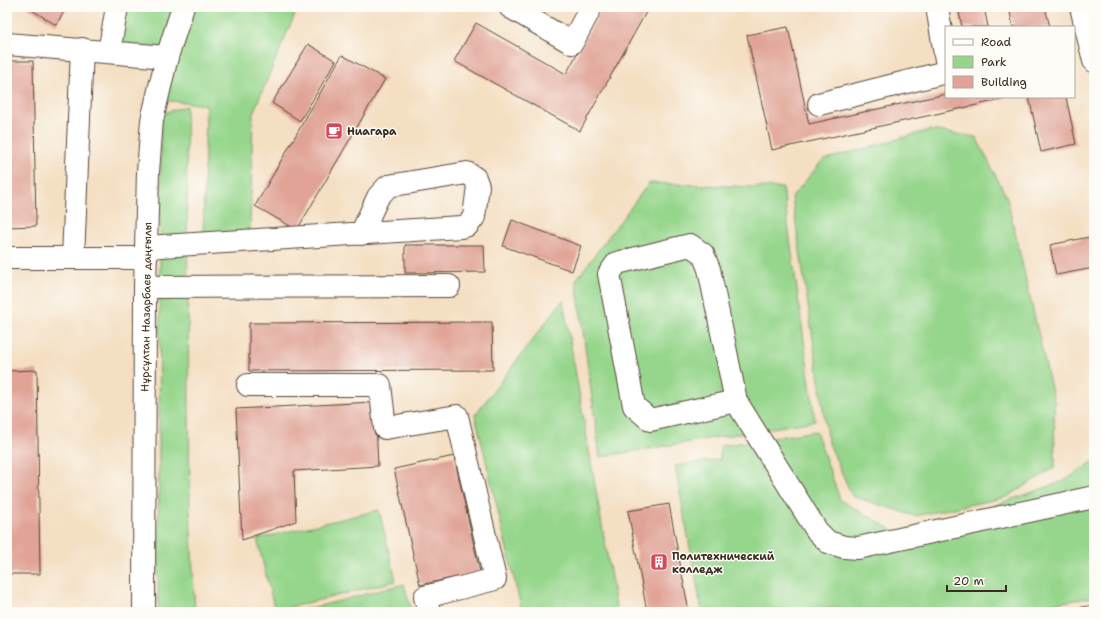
<svg xmlns="http://www.w3.org/2000/svg" width="1101" height="619" font-family="'Shantell Sans',sans-serif">
  <rect width="100%" height="100%" fill="#fdfcf7"/>
  <filter id="ink" filterUnits="userSpaceOnUse"><feTurbulence type="fractalNoise" baseFrequency=".025" numOctaves="2"/><feDisplacementMap in="SourceGraphic" scale="8" xChannelSelector="R" yChannelSelector="G"/><feConvolveMatrix kernelMatrix="1 2 1 2 8 2 1 2 1" color-interpolation-filters="sRGB"/></filter>
  <filter id="wash" filterUnits="userSpaceOnUse"><feTurbulence type="fractalNoise" baseFrequency=".012" numOctaves="4" result="noise"/><feDisplacementMap in="SourceGraphic" scale="16" xChannelSelector="R" yChannelSelector="G"/><feGaussianBlur stdDeviation="0.9" result="paint"/><feColorMatrix in="noise" values="0 0 0 0 0 0 0 0 0 0 0 0 0 0 0 0 0 1.4 0 .05"/><feComposite in="paint" operator="in"/></filter>
  <g filter="url(#wash)">
    <rect width="100%" height="100%" fill="#f4dfc3"/>
    <g fill="#96d68c" stroke="#688055">
      <polygon points="123,7 175,7 164,51 115,45"/>
      <polygon points="192,7 298,7 253,113 250,232 203,239 206,105 163,100"/>
      <polygon points="186,106 190,510 195,612 158,612 161,114"/>
      <polygon points="930,130 976,137 1007,198 1054,401 1055,467 1007,497 915,516 852,496 828,441 792,197 823,160"/>
      <polygon points="649,183 783,188 815,421 600,457 576,280"/>
      <polygon points="563,300 617,612 522,612 475,415"/>
      <polygon points="816,431 840,500 896,532 964,516 1064,481 1094,461 1094,597 1001,612 840,612 838,607 800,612 702,612 675,466 720,459 720,446"/>
      <polygon points="379,510 396,581 275,611 257,539"/>
      <polygon points="404,584 412,612 297,612"/>
    </g>
    <g id="blocks">
      <g fill="#e0a395">
        <polygon points="27,7 67,7 56,25"/>
        <polygon points="603,7 649,7 580,131 454,61 476,23 566,74"/>
        <polygon points="958,7 984,7 988,27 962,27"/>
        <polygon points="1009,7 1045,7 1050,27 1013,27"/>
        <polygon points="788,27 809,124 946,94 946,97 1003,97 1004,99 772,150 747,35"/>
        <polygon points="308,44 336,61 300,121 272,103"/>
        <polygon points="342,55 385,79 297,230 255,206"/>
        <polygon points="7,61 33,61 36,226 7,227"/>
        <polygon points="1029,97 1066,97 1076,144 1041,152"/>
        <polygon points="512,220 581,246 572,271 503,246"/>
        <polygon points="1094,236 1094,268 1056,275 1050,245"/>
        <polygon points="405,245 484,245 485,272 405,273"/>
        <polygon points="492,322 493,370 249,371 249,323"/>
        <polygon points="37,370 40,574 7,574 7,371"/>
        <polygon points="375,402 378,466 294,471 296,521 242,540 236,409"/>
        <polygon points="454,456 480,572 420,585 394,469"/>
        <polygon points="669,504 689,612 647,612 628,511"/>
        <polygon points="1094,605 1094,612 1060,612 1060,611"/>
      </g>
    </g>
  </g>
  <g filter="url(#ink)">
    <use href="#blocks" fill-opacity="0" stroke="#574537" stroke-width="1"/>
    <g fill="none" stroke-linecap="round" stroke-linejoin="round">
      <defs>
        <g id="minor">
          <polyline points="510,7 572,43 591,7"/>
          <polyline points="937,7 946,60"/>
          <polyline points="1081,7 1094,61"/>
          <polyline points="7,44 167,57"/>
          <polyline points="109,52 117,7"/>
          <polyline points="819,104 946,72"/>
          <polyline points="146,247 461,227 468,225 474,217 478,186 475,178 467,173 388,186 378,197 361,234"/>
          <polyline points="7,258 146,258"/>
          <polyline points="73,258 82,49"/>
          <polyline points="145,287 449,286"/>
          <polyline points="248,385 380,385 385,428 457,416 495,579 425,597 429,612"/>
          <polyline points="736,401 650,420 634,406 609,274 617,263 690,245 703,254 709,269 736,401 817,531 828,542 844,547 858,548 1094,497"/>
        </g>
        <polyline id="major" points="144,612 145,287 148,172 152,120 167,57 183,7"/>
      </defs>
      <use href="#minor" stroke="#574537" stroke-width="24"/>
      <use href="#major" stroke="#574537" stroke-width="24"/>
      <use href="#minor" stroke="#fff" stroke-width="22"/>
      <use href="#major" stroke="#fff" stroke-width="22"/>
    </g>
  </g>
  <defs>
    <symbol id="cafe-square" viewBox="-11 -11 22 22"><rect x="-9" y="-9" width="18" height="18" rx="4" fill="#d1495b" stroke="#fdfcf7"/><path d="M-5.5-4.5H6V0H3Q3 3.5 0 3.5H-2.5Q-5.5 3.5-5.5 0ZM3-3.2v2h1.7v-2ZM-6 4.5H4V6H-6Z" fill="#fff"/></symbol>
    <symbol id="building-square" viewBox="-11 -11 22 22"><rect x="-9" y="-9" width="18" height="18" rx="4" fill="#d1495b" stroke="#fdfcf7"/><path d="M-4-6H4V6H1V3H-1V6H-4ZM-2.5-4.3h1.7v1.8h-1.7ZM.8-4.3h1.7v1.8H.8ZM-2.5-1h1.7V.8h-1.7ZM.8-1h1.7V.8H.8Z" fill="#fff"/></symbol>
  </defs>
  <g fill-rule="evenodd">
    <use href="#cafe-square" x="324" y="121" width="20" height="20"/>
    <use href="#building-square" x="649" y="552" width="20" height="20"/>
  </g>
  <g text-anchor="middle" stroke-width="3" stroke-linejoin="round" paint-order="stroke">
    <g font-size="11" font-weight="bold" fill="#3b2a1e" stroke="#fdfcf7" text-anchor="start">
      <text x="347" y="135">Ниагара</text>
      <text x="672" y="560">Политехнический<tspan x="672" dy="13">колледж</tspan></text>
    </g>
    <g font-size="11" fill="#3b2a1e" stroke="#fdfcf7">
      <text transform="translate(146 307) rotate(-89)" y="4">Нұрсұлтан Назарбаев даңғылы</text>
    </g>
  </g>
  <rect width="1101" height="619" fill="none" stroke="#fdfcf7" stroke-width="24"/>
  <rect x="945" y="26" width="130" height="72" fill="#fdfcf7" stroke="#afa8a0"/>
  <rect x="953" y="39" width="20" height="6" fill="#ffffff" stroke="#afa8a0"/>
  <text x="981" y="46" font-size="12" fill="#3b2a1e">Road</text>
  <rect x="953" y="56" width="20" height="12" fill="#96d68c" stroke="#afa8a0"/>
  <text x="981" y="66" font-size="12" fill="#3b2a1e">Park</text>
  <rect x="953" y="76" width="20" height="12" fill="#e0a395" stroke="#afa8a0"/>
  <text x="981" y="86" font-size="12" fill="#3b2a1e">Building</text>
  <path d="M947 585v6h59v-6" fill="none" stroke="#3b2a1e" stroke-width="2"/>
  <text x="953" y="585" font-size="12" fill="#3b2a1e" stroke="#fdfcf7" stroke-width="3" paint-order="stroke">20 m</text>
</svg>
